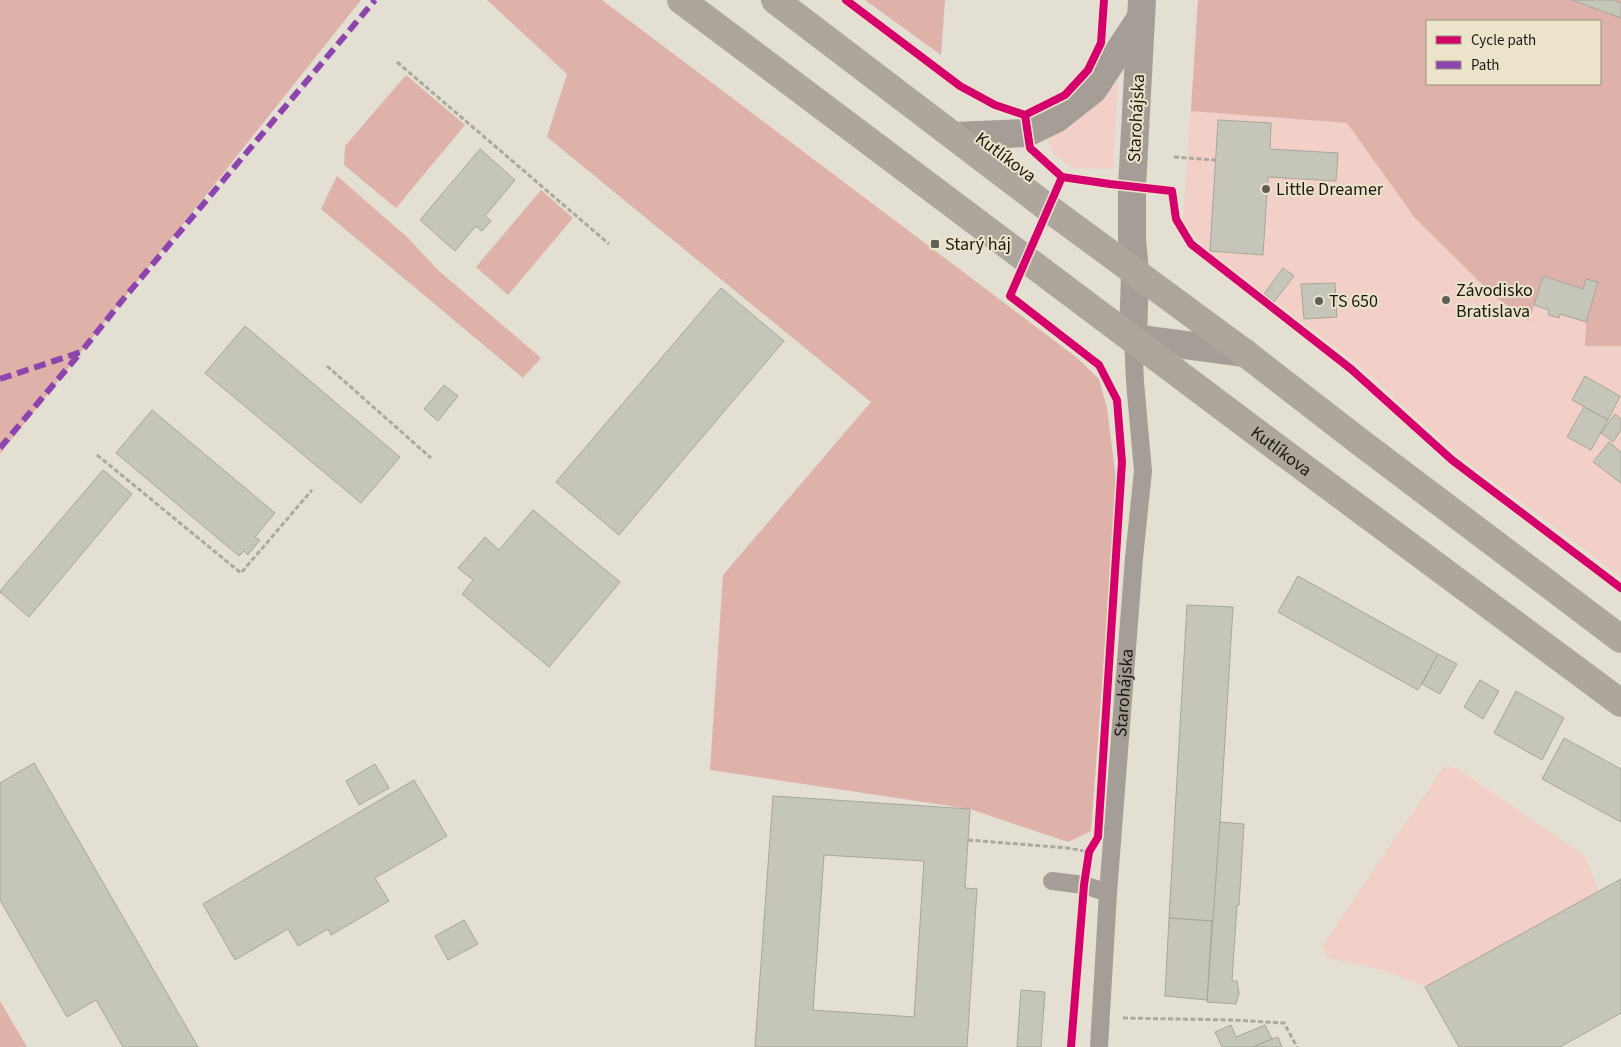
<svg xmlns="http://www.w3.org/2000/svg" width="1621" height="1047" font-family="'Source Sans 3',sans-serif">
  <rect width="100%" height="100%" fill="#e3dfd2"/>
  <g fill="#f2d0c8" fill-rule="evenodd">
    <path d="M1198,0H1621V577L1457,455L1358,365L1208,251L1194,236L1183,219ZM1427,21H1600V84H1427Z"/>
    <polygon points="1114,83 1118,84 1113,169 1073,168 1054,155 1046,136"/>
    <polygon points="1444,766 1458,769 1585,856 1599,892 1425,987 1384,970 1327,958 1323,945"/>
  </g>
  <g fill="#deb1a9" fill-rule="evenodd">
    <polygon points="0,0 361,0 0,454"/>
    <polygon points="487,0 602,0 1076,357 1099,379 1107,408 1117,487 1091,831 1068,842 970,809 710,770 723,575 871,402 547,137 567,74"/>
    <polygon points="865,0 945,0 941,55"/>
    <path d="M1198,0H1621V346H1585L1586,322L1583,289L1544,276L1529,321L1494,296L1415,218L1347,123L1191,111ZM1427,21H1600V84H1427Z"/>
    <polygon points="406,75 465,125 396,208 344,165 345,146"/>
    <polygon points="337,176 407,237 439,271 541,358 523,378 321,209"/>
    <polygon points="541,190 573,218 508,295 476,267"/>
    <polygon points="0,1001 27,1047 0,1047"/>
  </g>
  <g fill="#c5c5ba" stroke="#a6a69c" fill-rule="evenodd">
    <polygon points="1572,0 1613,0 1621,3 1621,18"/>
    <polygon points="1218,120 1271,123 1270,149 1338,153 1336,181 1268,177 1263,255 1210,251"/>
    <polygon points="480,149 515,180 485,216 491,221 482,231 476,226 455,251 420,220"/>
    <polygon points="1283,268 1294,276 1274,302 1264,294"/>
    <polygon points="1543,276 1583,289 1586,279 1598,282 1586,322 1560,314 1559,318 1548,315 1549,310 1534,305"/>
    <polygon points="1335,283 1337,317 1304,319 1301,284"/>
    <polygon points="721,288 784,341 619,535 556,482"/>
    <polygon points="245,326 400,457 361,503 205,373"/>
    <polygon points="1585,376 1620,396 1608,420 1572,400"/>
    <polygon points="444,385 458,396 438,421 424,409"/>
    <polygon points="1584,407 1608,420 1591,450 1567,437"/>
    <polygon points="152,410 275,513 255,537 260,540 248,555 244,551 239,556 116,453"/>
    <polygon points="1615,414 1621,419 1621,430 1613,442 1601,433"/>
    <polygon points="1609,442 1621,452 1621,483 1593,462"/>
    <polygon points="103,470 132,494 29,617 0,592 0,591"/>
    <polygon points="533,510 620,582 549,667 462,594 473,580 458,568 485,537 499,550"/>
    <polygon points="1298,576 1438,654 1418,690 1278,612"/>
    <polygon points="1187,605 1233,607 1214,921 1169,918"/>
    <polygon points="1438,654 1457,664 1440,694 1422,684"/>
    <polygon points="1480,680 1499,691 1483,719 1464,707"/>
    <polygon points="1516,691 1564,718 1542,760 1494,733"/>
    <polygon points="1564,738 1621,769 1621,822 1542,779"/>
    <polygon points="34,763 198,1047 123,1047 96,1000 67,1017 0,900 0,783"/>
    <polygon points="375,764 389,788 359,805 346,781"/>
    <polygon points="414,780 447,836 375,878 389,901 331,935 328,929 298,946 288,929 235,960 203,904"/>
    <path d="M773,796L970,809L965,888L977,889L967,1047H755ZM824,855L924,861L914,1017L813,1010Z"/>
    <polygon points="1220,822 1244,824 1239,905 1237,905 1232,981 1237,981 1239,993 1236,1004 1207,1002"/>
    <polygon points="1621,879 1621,1013 1560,1047 1459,1047 1425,987"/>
    <polygon points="1169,918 1212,921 1207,1000 1165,996"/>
    <polygon points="464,920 478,944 448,960 435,936"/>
    <polygon points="1021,990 1045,992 1041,1047 1017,1047"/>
    <polygon points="1231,1025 1236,1037 1265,1025 1272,1039 1253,1047 1222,1047 1215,1032"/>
    <polygon points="1278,1037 1282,1047 1253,1047 1272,1039"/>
  </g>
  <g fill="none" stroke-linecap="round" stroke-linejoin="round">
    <g stroke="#aca89e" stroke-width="3" stroke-dasharray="5 2.5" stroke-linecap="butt">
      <polyline points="397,62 609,244"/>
      <polyline points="1174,157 1215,160"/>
      <polyline points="327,366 431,458"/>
      <polyline points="97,455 241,573 312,490"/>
      <polyline points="968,840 1068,848 1089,852"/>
      <polyline points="1123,1018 1233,1020 1284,1023 1297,1047"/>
    </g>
    <g stroke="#a59e96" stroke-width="18">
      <polyline points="1052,881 1084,885 1108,893"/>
      <path id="s1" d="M1099,1047L1108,893L1134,558L1143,471L1135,382L1133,338"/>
    </g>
    <g stroke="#a59e96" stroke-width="28">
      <polyline points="1142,0 1132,187 1132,239 1135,273 1133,338 1245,353"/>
      <polyline points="954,136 1027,133 1056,119 1093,90 1140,19"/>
    </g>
    <g stroke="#ada69c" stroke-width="28">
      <path id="s2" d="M681,0C993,235 1306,471 1621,703"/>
      <polyline points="775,0 1048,208 1245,353 1360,442 1621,639"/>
    </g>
    <g stroke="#8e44ad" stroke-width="6" stroke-dasharray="12 6" stroke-linecap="butt">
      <polyline points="0,379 81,352 125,297 375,0"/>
      <polyline points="0,448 81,352"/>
    </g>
    <defs>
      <g id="cycleway">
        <polyline points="846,0 960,86 995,105 1025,115 1065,95 1088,70 1101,43 1104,0"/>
        <polyline points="1025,115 1030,148 1062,177 1110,184 1172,191 1176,219 1191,244 1351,369 1452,460 1621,588"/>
        <polyline points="1062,177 1010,296 1099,365 1117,400 1122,462 1098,837 1089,852 1084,885 1071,1047"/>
      </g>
    </defs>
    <use href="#cycleway" stroke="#ebe3ca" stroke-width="11"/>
    <use href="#cycleway" stroke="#d6006c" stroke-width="8"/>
  </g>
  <g fill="#615e53" stroke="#ebe3ca" stroke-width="2">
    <circle cx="1266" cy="189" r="5"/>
    <rect x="930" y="239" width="10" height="10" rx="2.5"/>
    <circle cx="1446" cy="300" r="5"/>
    <circle cx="1319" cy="301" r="5"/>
  </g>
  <g text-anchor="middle" stroke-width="4" stroke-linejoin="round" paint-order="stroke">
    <g font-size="18" fill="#1b180f" stroke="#ebe3ca">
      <text transform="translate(1136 118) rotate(-87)" y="6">Starohájska</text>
      <text transform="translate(1006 157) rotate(37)" y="6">Kutlíkova</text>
      <text dy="6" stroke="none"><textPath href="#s2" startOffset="751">Kutlíkova</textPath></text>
      <text dy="6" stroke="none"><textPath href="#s1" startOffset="355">Starohájska</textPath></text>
    </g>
    <g font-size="18" fill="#1b180f" stroke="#ebe3ca" text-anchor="start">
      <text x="1276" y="195">Little Dreamer</text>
      <text x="945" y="250">Starý háj</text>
      <text x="1456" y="296">Závodisko<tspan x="1456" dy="21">Bratislava</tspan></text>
      <text x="1329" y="307">TS 650</text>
    </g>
  </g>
  <rect x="1426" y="20" width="175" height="65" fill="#ebe3ca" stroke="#98927f"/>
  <rect x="1436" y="36" width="25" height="8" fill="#d6006c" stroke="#98927f"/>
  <text x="1471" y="45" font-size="15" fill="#1b180f">Cycle path</text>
  <rect x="1436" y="61" width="25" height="8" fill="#8e44ad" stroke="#98927f"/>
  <text x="1471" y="70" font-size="15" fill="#1b180f">Path</text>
</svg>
